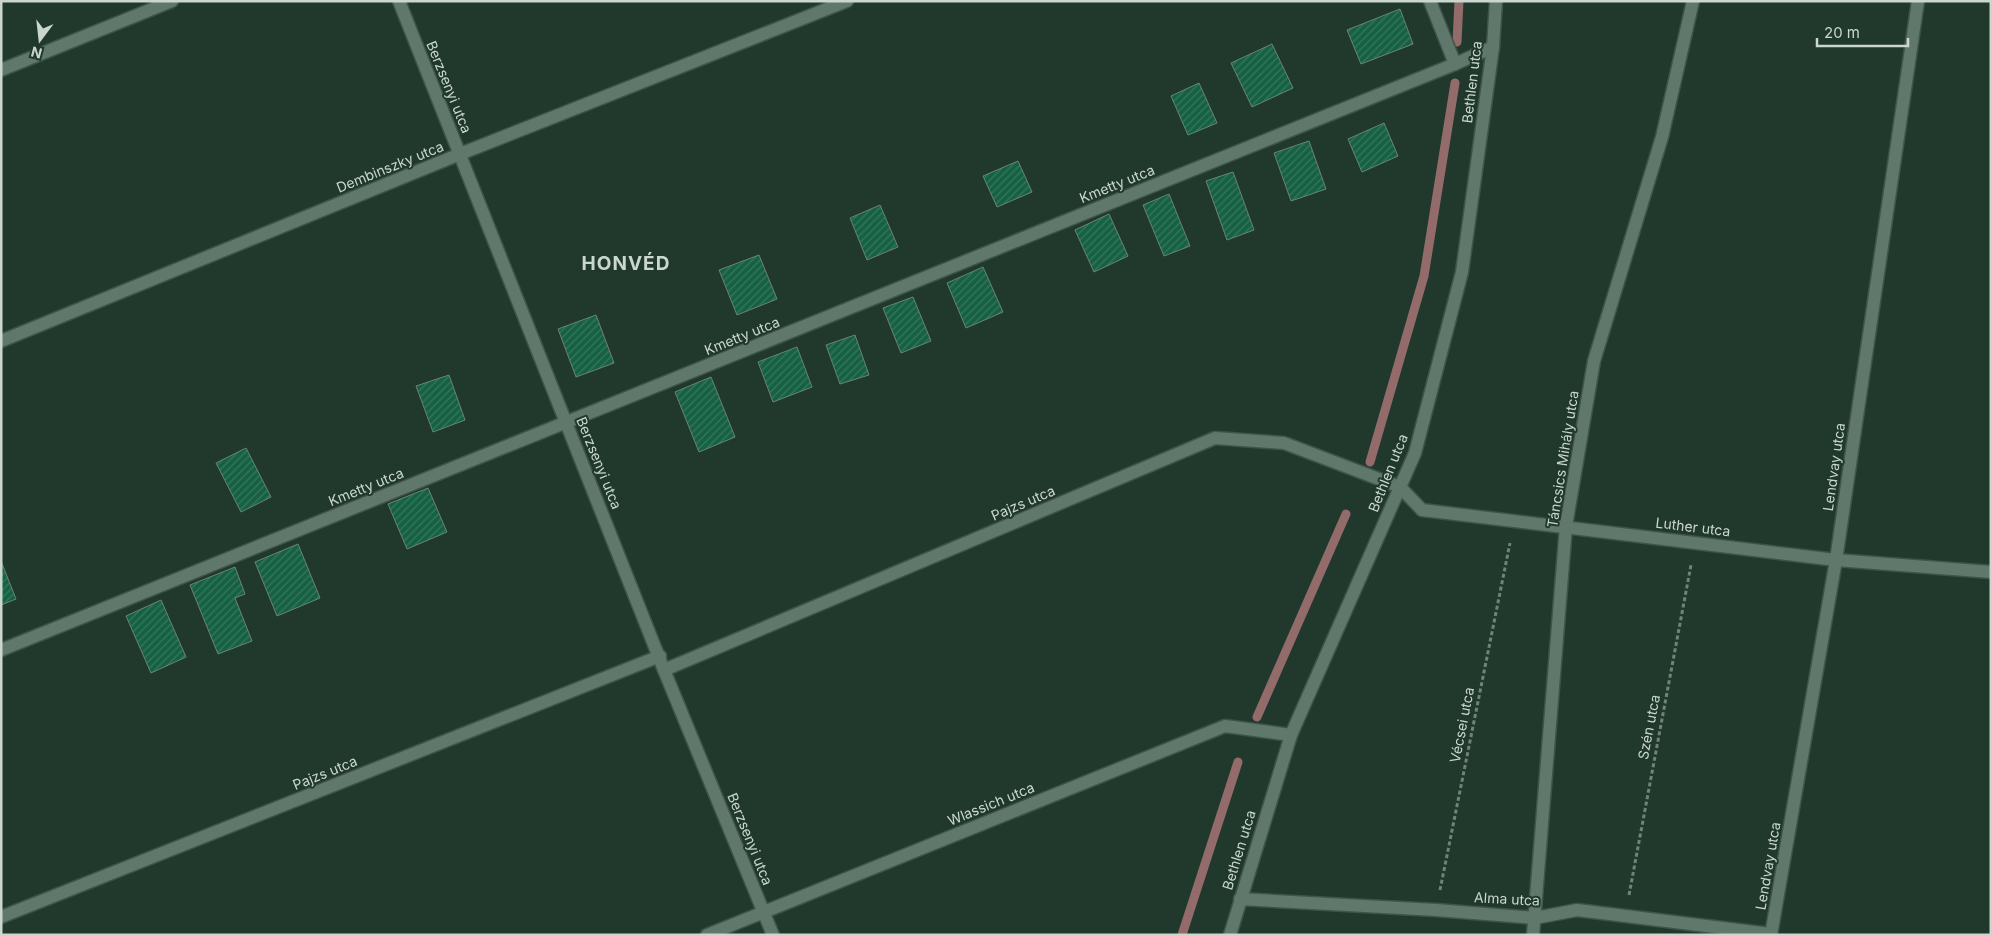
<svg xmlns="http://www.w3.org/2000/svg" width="1992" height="936" font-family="Inter,sans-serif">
  <defs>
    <pattern id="building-hatch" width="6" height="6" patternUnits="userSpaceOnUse" patternTransform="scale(1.25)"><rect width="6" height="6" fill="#166144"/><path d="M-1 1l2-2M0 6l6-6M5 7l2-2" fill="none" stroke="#37775e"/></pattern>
  </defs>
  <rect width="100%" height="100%" fill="#21382d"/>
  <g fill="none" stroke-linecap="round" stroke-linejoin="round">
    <g stroke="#926b6a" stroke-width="9">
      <polyline points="1457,42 1459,1"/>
      <polyline points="1370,462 1424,276 1455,83"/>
      <polyline points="1257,717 1346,514"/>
      <polyline points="1182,935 1238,762"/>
    </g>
  </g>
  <g fill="url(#building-hatch)" stroke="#6b8477">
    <polygon points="1400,9 1413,44 1361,64 1347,30"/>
    <polygon points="1272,44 1293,88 1252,107 1231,63"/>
    <polygon points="1199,83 1217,123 1188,135 1171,96"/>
    <polygon points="1384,123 1398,156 1362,172 1348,139"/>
    <polygon points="1309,141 1326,189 1291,201 1274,153"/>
    <polygon points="1018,161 1032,192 997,207 983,176"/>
    <polygon points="1233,172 1254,230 1227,240 1206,181"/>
    <polygon points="1169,194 1190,246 1164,256 1143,205"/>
    <polygon points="880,205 898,247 867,260 850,218"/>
    <polygon points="1109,214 1128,256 1094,272 1075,230"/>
    <polygon points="759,255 777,299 737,315 719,270"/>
    <polygon points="983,267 1003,312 966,328 947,283"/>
    <polygon points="913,297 931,341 901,353 883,308"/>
    <polygon points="596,315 614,363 576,377 558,329"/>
    <polygon points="855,335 869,375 840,384 826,345"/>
    <polygon points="797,347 812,387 773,402 758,362"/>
    <polygon points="449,375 465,420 433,432 416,386"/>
    <polygon points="711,377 735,437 699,452 675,392"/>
    <polygon points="246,448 271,497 241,512 216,463"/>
    <polygon points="428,488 447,532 407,549 388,504"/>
    <polygon points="298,544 320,598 277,616 255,562"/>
    <polygon points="1,561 16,599 1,605"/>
    <polygon points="235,567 245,594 235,598 252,641 218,654 190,585"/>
    <polygon points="161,600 186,657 151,673 126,616"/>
  </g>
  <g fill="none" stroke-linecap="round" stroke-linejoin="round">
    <defs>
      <g id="street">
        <polyline points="399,1 664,670 773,935"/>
        <polyline points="1430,1 1455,64"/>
        <polyline points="1,70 172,1"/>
        <polyline points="1,341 460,154 847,1"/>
        <polyline points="1,650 1455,64 1493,47"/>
        <polyline points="664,670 1215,438 1284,443 1400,487 1422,510 1836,560 1991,572"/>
        <polyline points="1240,899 1436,910 1535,918 1577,910 1771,934"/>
        <polyline points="1,917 660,656"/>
        <polyline points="707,935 1225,726 1291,735"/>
        <polyline points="1230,935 1291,735 1415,453 1462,272 1493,47 1496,1"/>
        <polyline points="1533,935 1566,526 1594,361 1662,137 1693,1"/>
        <polyline points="1771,935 1836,560 1918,1"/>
      </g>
    </defs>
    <use href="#street" stroke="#3e5349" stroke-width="15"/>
    <g stroke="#708279" stroke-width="3" stroke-dasharray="4 2.5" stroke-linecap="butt">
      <polyline points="1440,890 1510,543"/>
      <polyline points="1629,895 1691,565"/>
    </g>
    <use href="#street" stroke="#5f786b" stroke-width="12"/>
  </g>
  <g text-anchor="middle" stroke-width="4" stroke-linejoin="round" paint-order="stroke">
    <g font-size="14" fill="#c9d7cf" stroke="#21382d">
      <text transform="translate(1472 82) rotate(-83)" y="5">Bethlen utca</text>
      <text transform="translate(449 87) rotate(68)" y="5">Berzsenyi utca</text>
      <text transform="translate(390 167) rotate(-22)" y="5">Dembinszky utca</text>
      <text transform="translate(1117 184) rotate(-22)" y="5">Kmetty utca</text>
      <text transform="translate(742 336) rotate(-22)" y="5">Kmetty utca</text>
      <text transform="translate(1563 459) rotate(-81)" y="5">Táncsics Mihály utca</text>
      <text transform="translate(599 463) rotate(68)" y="5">Berzsenyi utca</text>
      <text transform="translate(1834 467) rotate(-82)" y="5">Lendvay utca</text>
      <text transform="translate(1388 473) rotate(-68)" y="5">Bethlen utca</text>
      <text transform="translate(366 487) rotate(-22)" y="5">Kmetty utca</text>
      <text transform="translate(1023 503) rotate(-23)" y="5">Pajzs utca</text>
      <text transform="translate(1693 527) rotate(7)" y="5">Luther utca</text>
      <text transform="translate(1462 725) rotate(-79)" y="5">Vécsei utca</text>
      <text transform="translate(1649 727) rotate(-79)" y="5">Szén utca</text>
      <text transform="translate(325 773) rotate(-22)" y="5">Pajzs utca</text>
      <text transform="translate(991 804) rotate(-22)" y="5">Wlassich utca</text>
      <text transform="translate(750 839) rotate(68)" y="5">Berzsenyi utca</text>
      <text transform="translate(1239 850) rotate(-73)" y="5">Bethlen utca</text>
      <text transform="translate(1768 866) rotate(-80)" y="5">Lendvay utca</text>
      <text transform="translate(1507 899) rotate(3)" y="5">Alma utca</text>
    </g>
    <g font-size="19" font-weight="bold" letter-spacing="1" fill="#c9d7cf" stroke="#21382d">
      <text x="626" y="270">HONVÉD</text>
    </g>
  </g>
  <rect width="1992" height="936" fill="none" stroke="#c9d7cf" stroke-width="5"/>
  <g transform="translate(40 40) rotate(195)" stroke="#21382d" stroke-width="4" paint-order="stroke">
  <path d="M0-4L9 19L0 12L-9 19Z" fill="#c9d7cf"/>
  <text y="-8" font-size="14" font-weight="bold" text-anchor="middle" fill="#c9d7cf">N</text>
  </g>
  <path d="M1817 38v8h91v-8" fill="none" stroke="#c9d7cf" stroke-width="2.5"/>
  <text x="1824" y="38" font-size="15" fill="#c9d7cf" stroke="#21382d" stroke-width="4" paint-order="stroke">20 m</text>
</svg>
